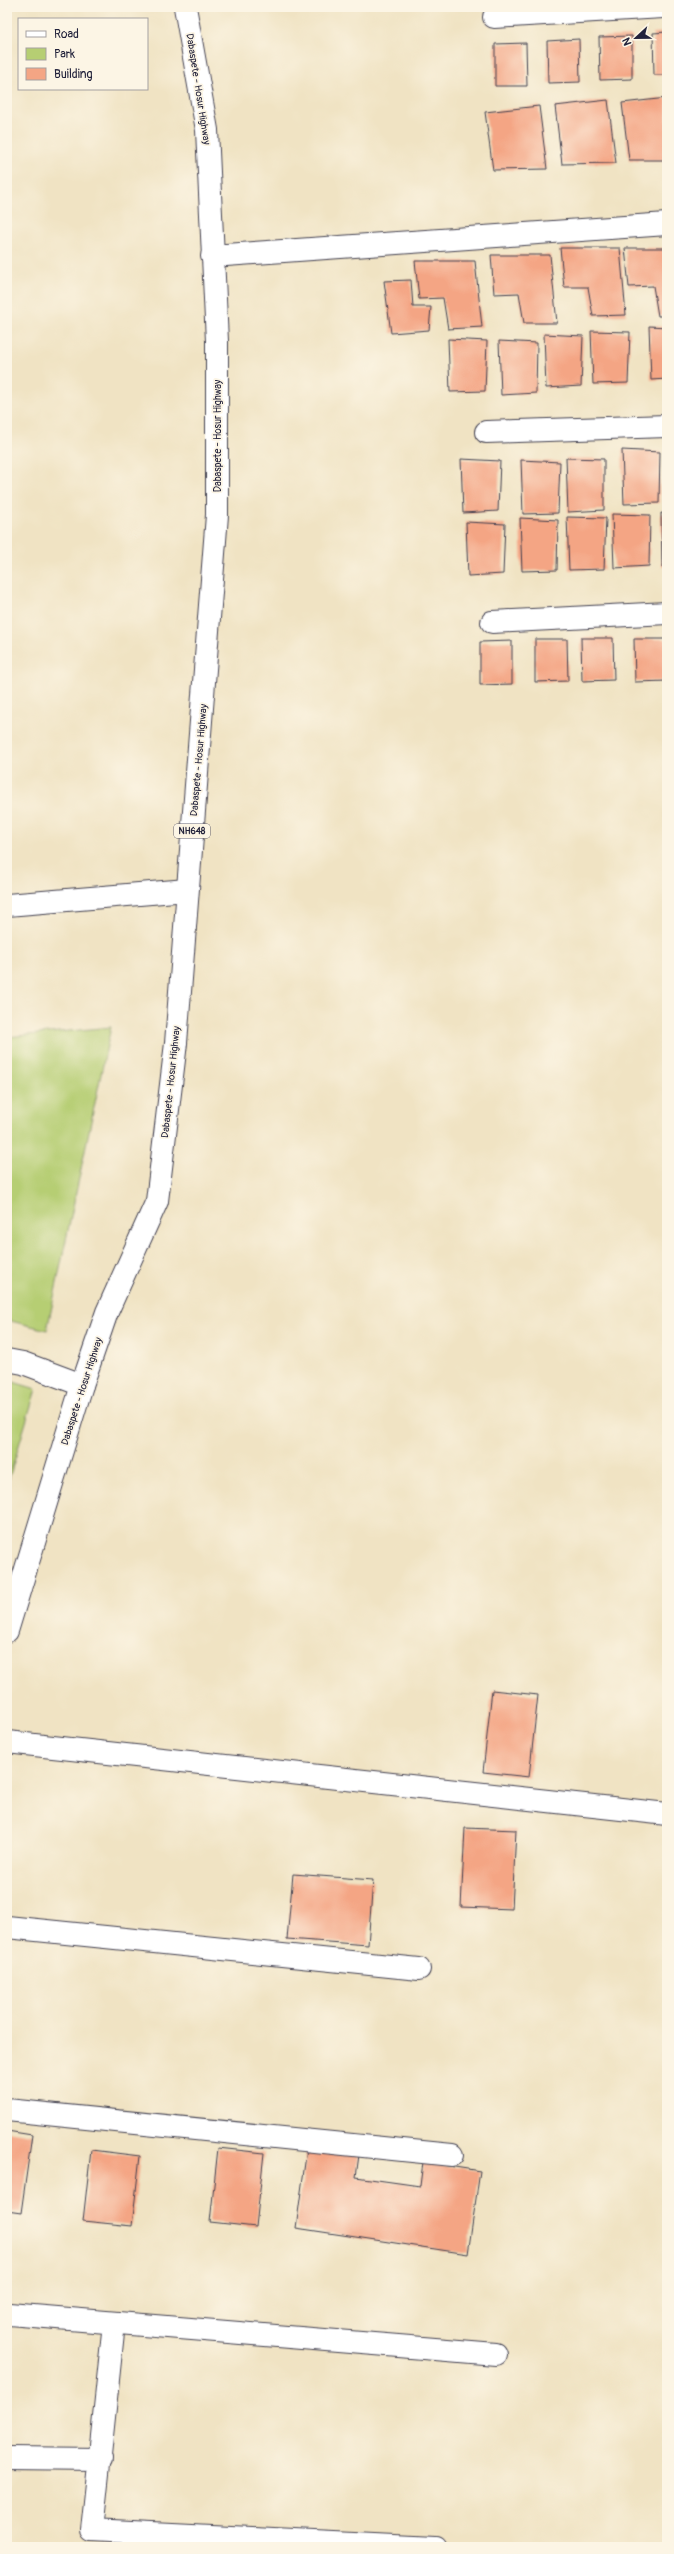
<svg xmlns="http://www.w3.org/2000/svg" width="674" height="2554" font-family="Pangolin,sans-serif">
  <rect width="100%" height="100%" fill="#fcf5e5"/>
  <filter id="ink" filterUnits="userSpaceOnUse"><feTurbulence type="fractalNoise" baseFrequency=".025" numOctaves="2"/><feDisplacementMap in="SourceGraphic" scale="8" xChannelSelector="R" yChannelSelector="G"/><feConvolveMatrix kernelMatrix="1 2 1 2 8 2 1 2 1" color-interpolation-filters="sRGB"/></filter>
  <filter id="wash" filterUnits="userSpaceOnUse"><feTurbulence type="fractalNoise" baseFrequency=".012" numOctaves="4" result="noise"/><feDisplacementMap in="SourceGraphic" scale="16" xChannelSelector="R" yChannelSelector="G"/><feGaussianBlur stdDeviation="0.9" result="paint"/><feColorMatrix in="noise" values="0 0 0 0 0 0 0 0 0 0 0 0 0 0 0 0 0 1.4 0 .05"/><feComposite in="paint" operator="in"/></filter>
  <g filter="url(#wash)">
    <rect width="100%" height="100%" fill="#f0e3c3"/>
    <g fill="#b6ce73" stroke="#6c7857">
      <polygon points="111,1027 47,1330 7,1320 7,1037"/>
      <polygon points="7,1380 36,1389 7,1485"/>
    </g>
    <g id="blocks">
      <g fill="#f4a584">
        <polygon points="667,32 667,75 654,75 653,33"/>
        <polygon points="632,36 632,79 600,80 599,37"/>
        <polygon points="579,39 580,82 548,83 547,41"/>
        <polygon points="526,43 527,86 495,86 495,44"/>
        <polygon points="667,98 667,160 629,160 622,103"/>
        <polygon points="608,100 616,163 562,164 555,106"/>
        <polygon points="539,106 547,169 493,170 485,112"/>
        <polygon points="560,248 620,248 626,315 593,316 588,287 564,287"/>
        <polygon points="625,248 667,248 667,316 658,316 653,286 629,287"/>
        <polygon points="491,255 550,255 557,323 524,323 519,293 494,294"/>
        <polygon points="415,261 475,261 482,327 448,329 443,298 419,299"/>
        <polygon points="411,280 413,307 431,307 429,330 391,333 384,281"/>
        <polygon points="649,326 667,327 667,379 651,380"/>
        <polygon points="591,331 630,332 628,383 593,384"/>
        <polygon points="544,334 583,336 581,386 546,388"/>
        <polygon points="448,339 487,341 485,391 450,392"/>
        <polygon points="499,341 537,343 536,393 501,395"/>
        <polygon points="622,450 660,452 659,503 624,504"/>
        <polygon points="566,458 604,459 604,510 568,512"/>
        <polygon points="461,459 500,461 498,511 463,513"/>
        <polygon points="521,460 560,462 558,513 523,514"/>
        <polygon points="661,513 667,514 667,567 662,567"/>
        <polygon points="612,514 650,515 649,566 614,568"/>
        <polygon points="567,517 606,518 604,569 569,570"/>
        <polygon points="520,518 558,520 557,570 522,571"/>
        <polygon points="466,522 505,524 503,574 468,576"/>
        <polygon points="581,638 613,638 614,680 582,681"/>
        <polygon points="535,639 567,639 568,681 535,682"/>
        <polygon points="634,639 666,639 667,681 635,682"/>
        <polygon points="512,641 512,684 480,685 480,642"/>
        <polygon points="492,1690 538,1695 529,1777 483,1772"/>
        <polygon points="465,1828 516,1830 512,1909 461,1907"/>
        <polygon points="293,1874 373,1880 368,1945 287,1939"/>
        <polygon points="7,2131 32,2135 21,2213 7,2211"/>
        <polygon points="218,2148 264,2153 256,2227 210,2222"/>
        <polygon points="307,2148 359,2155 356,2177 420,2186 423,2162 480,2171 468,2254 296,2228"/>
        <polygon points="91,2150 140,2156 132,2226 83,2221"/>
      </g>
    </g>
  </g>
  <g filter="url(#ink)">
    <use href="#blocks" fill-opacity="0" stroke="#413f4f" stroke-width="1"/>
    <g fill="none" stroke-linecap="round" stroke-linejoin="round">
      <defs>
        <g id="minor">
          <polyline points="494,17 663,7"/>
          <polyline points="212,256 667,224"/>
          <polyline points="486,432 667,426"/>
          <polyline points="492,622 667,613"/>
          <polyline points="7,905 187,890"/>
          <polyline points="7,1360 23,1363 82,1385"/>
          <polyline points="7,1742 667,1814"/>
          <polyline points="7,1927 419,1969"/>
          <polyline points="7,2110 452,2155"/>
          <polyline points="9,2314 496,2354"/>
          <polyline points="114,2323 92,2530 434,2547"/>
          <polyline points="7,2458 101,2459"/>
        </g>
        <polyline id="highway" points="7,1631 82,1385 107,1312 157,1201 176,1043 217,515 217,341 207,130 185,7"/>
      </defs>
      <use href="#minor" stroke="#413f4f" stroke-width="24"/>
      <use href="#highway" stroke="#413f4f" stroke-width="24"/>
      <use href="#minor" stroke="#fff" stroke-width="22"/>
      <use href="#highway" stroke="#fff" stroke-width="22"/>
    </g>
  </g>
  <g text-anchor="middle" stroke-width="3.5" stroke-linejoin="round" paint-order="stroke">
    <rect fill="#fcf5e5" stroke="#63616e" stroke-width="1" x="174" y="824" width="36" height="14" rx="3"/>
    <g font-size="9" font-weight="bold" fill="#22223b">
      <text x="192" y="834">NH648</text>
    </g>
    <g font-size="10" fill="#22223b" stroke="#fcf5e5">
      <text transform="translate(199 89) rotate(81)" y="4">Dabaspete - Hosur Highway</text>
      <text transform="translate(217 436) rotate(-90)" y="4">Dabaspete - Hosur Highway</text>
      <text transform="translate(198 760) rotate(-85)" y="4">Dabaspete - Hosur Highway</text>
      <text transform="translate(170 1082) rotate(-84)" y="4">Dabaspete - Hosur Highway</text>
      <text transform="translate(81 1391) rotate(-72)" y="4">Dabaspete - Hosur Highway</text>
    </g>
  </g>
  <rect width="674" height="2554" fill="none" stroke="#fcf5e5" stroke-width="24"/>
  <rect x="18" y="18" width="130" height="72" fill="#fcf5e5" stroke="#a5a1a1"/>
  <rect x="26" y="31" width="20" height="6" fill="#ffffff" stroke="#a5a1a1"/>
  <text x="54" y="38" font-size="12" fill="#22223b">Road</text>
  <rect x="26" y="48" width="20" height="12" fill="#b6ce73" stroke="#a5a1a1"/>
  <text x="54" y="58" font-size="12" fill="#22223b">Park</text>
  <rect x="26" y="68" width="20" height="12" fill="#f4a584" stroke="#a5a1a1"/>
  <text x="54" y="78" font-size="12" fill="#22223b">Building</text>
  <g transform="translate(636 38) rotate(248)" stroke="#fcf5e5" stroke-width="3" paint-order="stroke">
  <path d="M0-3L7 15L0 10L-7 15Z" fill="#22223b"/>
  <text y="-6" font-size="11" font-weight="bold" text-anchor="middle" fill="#22223b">N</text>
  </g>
</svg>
